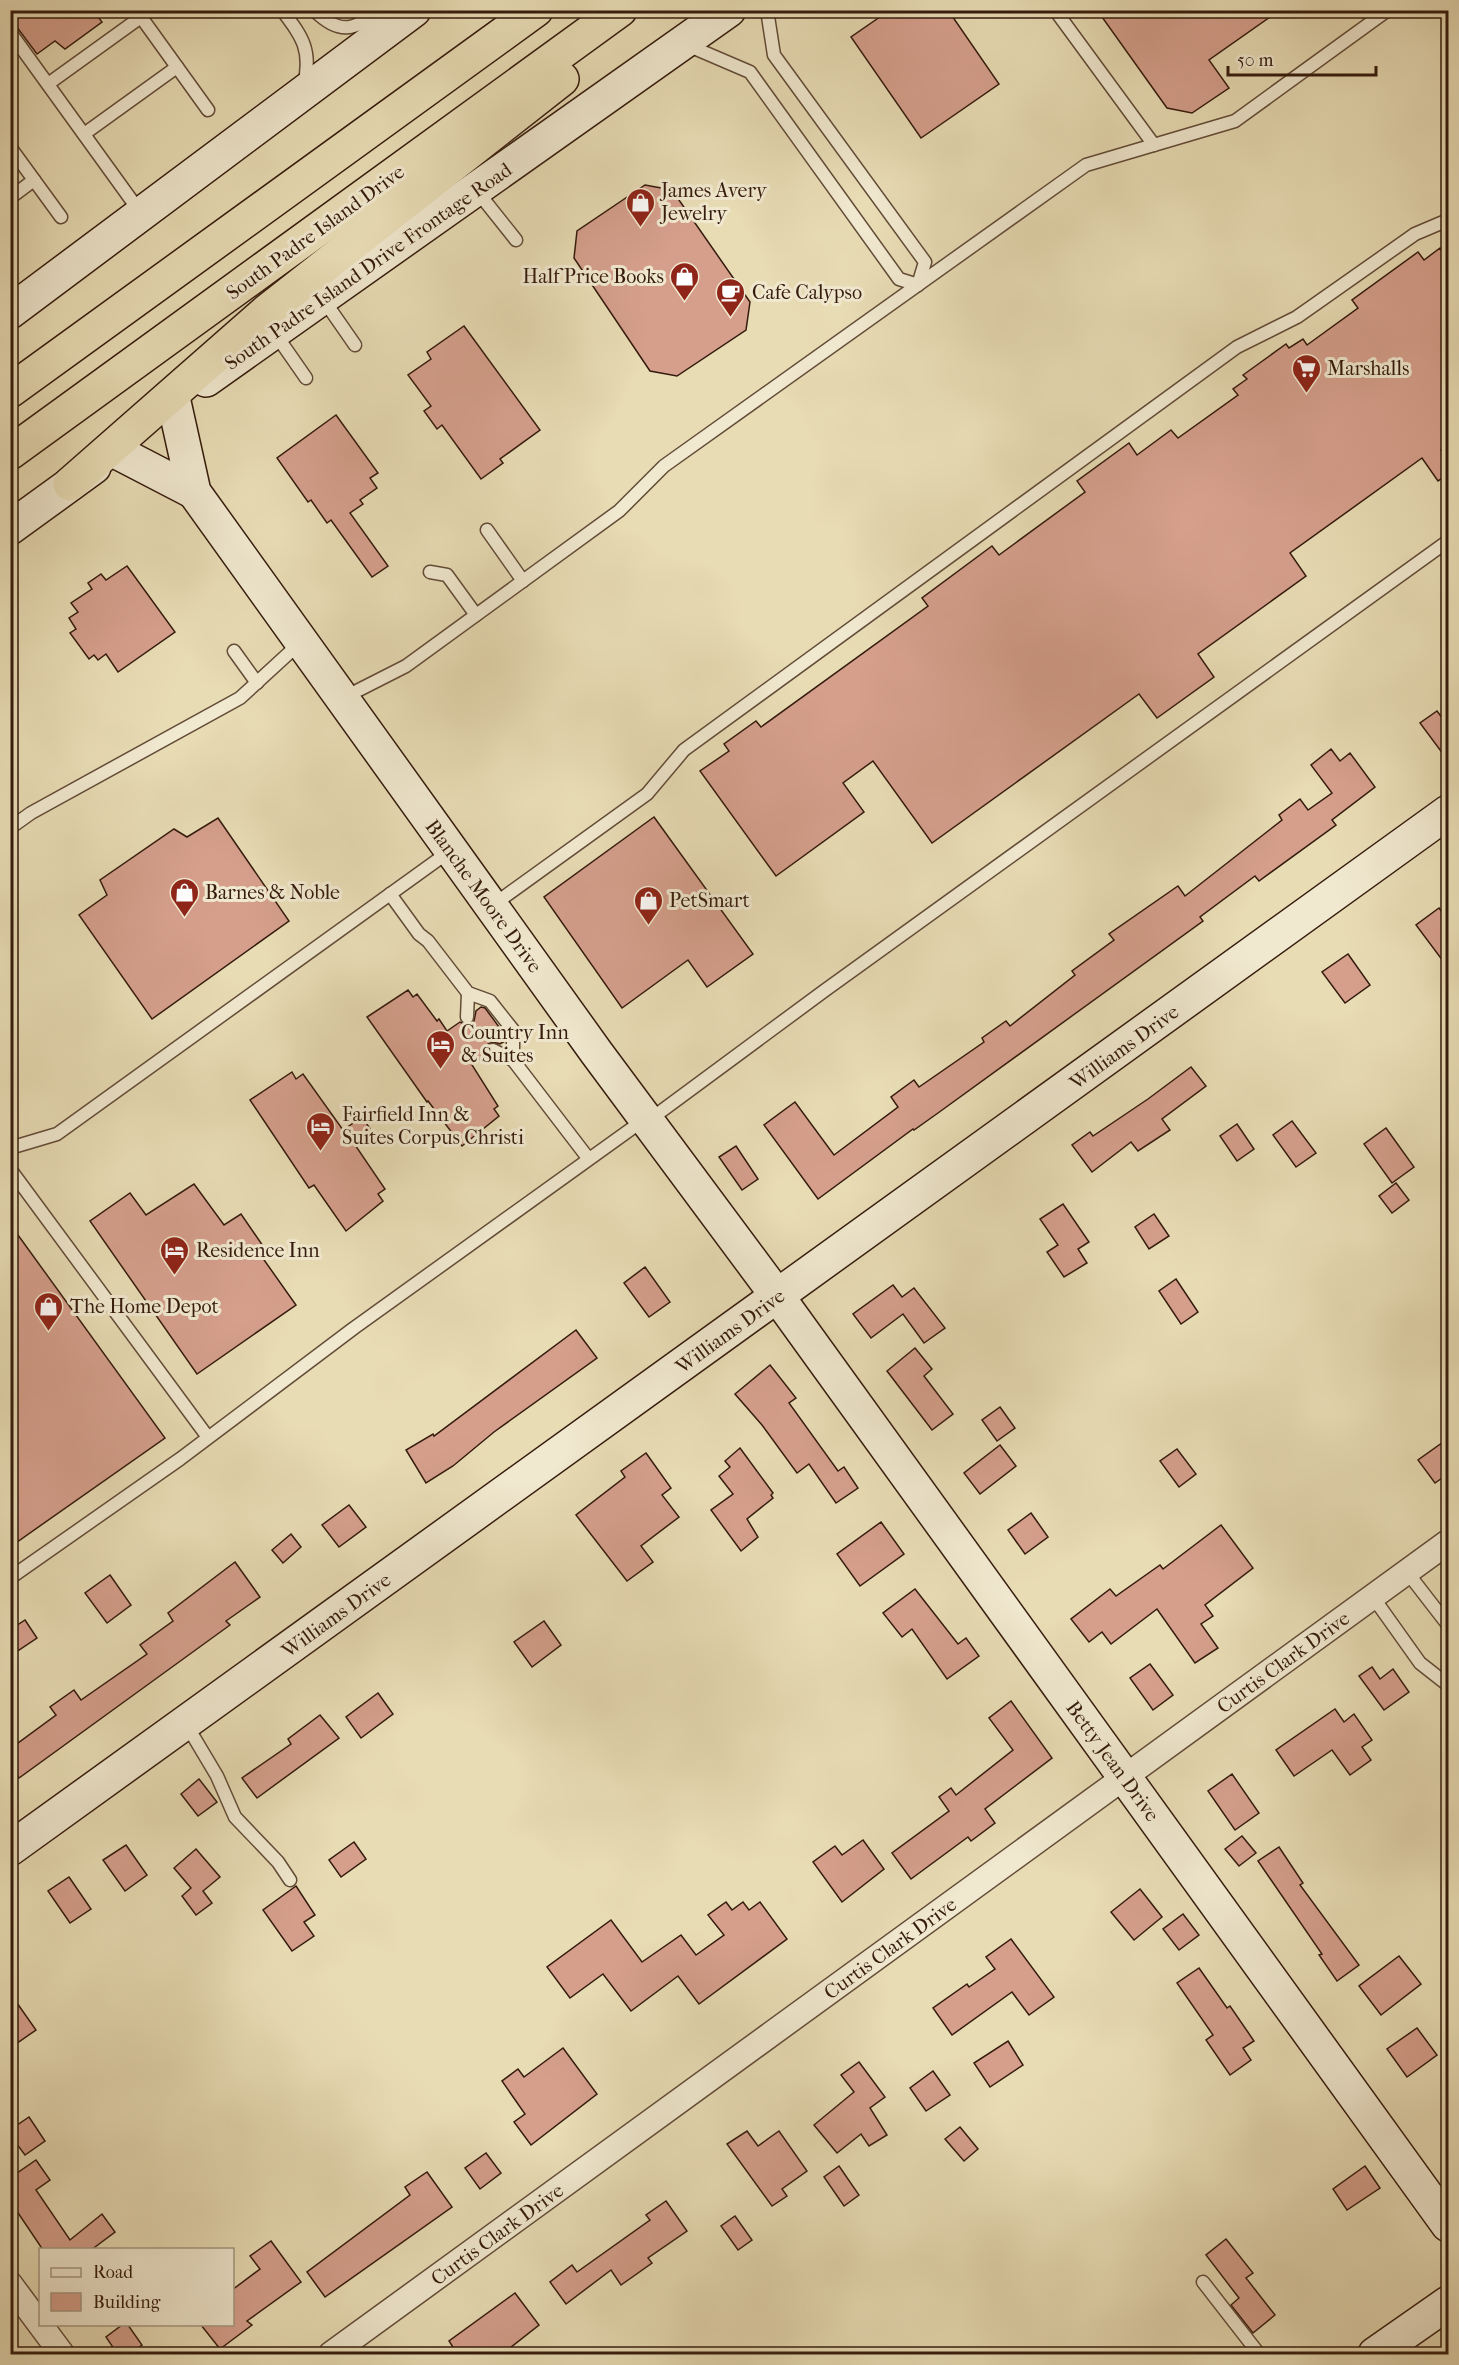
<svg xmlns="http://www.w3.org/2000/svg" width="1459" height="2365" font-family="'IM FELL French Canon',serif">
  <rect width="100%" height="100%" fill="#e8dcb5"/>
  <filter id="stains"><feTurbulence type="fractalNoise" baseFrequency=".00333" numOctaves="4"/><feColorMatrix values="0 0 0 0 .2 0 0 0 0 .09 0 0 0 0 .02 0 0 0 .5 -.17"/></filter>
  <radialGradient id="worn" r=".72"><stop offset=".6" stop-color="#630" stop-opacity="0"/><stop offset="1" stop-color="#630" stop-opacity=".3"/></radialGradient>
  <g fill="#d59f8c" stroke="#351b0d" stroke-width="1.5">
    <polygon points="10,10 93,10 102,22 65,49 55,41 37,54 10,18"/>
    <polygon points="890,10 948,10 999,84 921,138 851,37"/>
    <polygon points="1097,10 1280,10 1209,60 1229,88 1192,113 1167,108"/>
    <polygon points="645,185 672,190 750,302 746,330 677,376 650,371 574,258 577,231"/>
    <polygon points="1440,248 1449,260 1449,444 1441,450 1449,461 1449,474 1438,481 1422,458 1290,553 1306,576 1198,654 1214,677 1157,718 1139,694 932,843 873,761 843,783 864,812 776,876 700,771 729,751 724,744 756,721 761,727 928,606 922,598 992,546 999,555 1085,492 1077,481 1129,443 1137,455 1171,430 1178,438 1238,395 1233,389 1247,379 1243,375 1286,344 1289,348 1303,339 1307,345 1358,308 1352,300 1418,252 1424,260"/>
    <polygon points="464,326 540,430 500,459 503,463 481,479 442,425 437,429 424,411 431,406 408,375 431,359 427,352"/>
    <polygon points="336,415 378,473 370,478 377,488 360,500 363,504 350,513 388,566 372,577 331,520 327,523 311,500 308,502 277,458"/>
    <polygon points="127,566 175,632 118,672 106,654 98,660 94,655 89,659 70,633 76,629 69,618 78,612 71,603 92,589 88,583 101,574 106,580"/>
    <polygon points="1437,711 1449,727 1449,762 1420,723"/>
    <polygon points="1331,749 1340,761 1350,753 1375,787 1332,820 1336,825 1259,881 1255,876 1200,917 1203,921 938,1113 914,1130 913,1129 818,1199 764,1125 795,1102 834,1155 898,1107 891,1097 914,1080 919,1087 984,1042 982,1038 1006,1021 1010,1026 1075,975 1072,971 1114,940 1109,934 1178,886 1185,896 1282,820 1279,815 1300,799 1308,810 1332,793 1311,765"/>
    <polygon points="654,817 753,954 707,987 688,960 622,1008 544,897"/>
    <polygon points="218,818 289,921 152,1019 79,915 107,895 100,880 174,829 187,837"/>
    <polygon points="1439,908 1449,921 1449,969 1416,925"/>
    <polygon points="1348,954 1370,985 1345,1003 1322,972"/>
    <polygon points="408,990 413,997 417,994 437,1021 439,1019 447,1031 460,1022 466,1025 471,1024 474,1021 476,1011 481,1007 485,1008 505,1035 505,1041 500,1044 493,1042 488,1044 485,1050 486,1054 472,1065 498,1106 494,1109 499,1116 462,1146 428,1101 427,1102 367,1017"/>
    <polygon points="1191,1067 1206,1086 1162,1119 1170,1130 1138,1151 1131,1142 1092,1172 1072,1145 1090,1132 1093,1136 1148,1099"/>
    <polygon points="292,1072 296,1079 303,1074 343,1130 362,1117 371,1130 353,1142 385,1189 378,1194 383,1201 346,1231 314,1185 309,1188 250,1100"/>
    <polygon points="1292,1121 1316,1153 1296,1167 1273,1135"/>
    <polygon points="1237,1124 1254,1149 1237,1161 1220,1136"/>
    <polygon points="1386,1128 1414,1167 1392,1183 1364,1144"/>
    <polygon points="736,1146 758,1179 742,1190 719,1157"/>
    <polygon points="1396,1183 1409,1200 1392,1213 1379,1196"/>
    <polygon points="194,1184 224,1225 241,1214 263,1246 257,1250 296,1305 197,1374 90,1221 130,1193 146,1215"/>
    <polygon points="1063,1204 1089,1242 1078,1249 1087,1263 1064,1277 1047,1252 1058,1245 1040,1219"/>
    <polygon points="1154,1214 1169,1236 1149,1249 1135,1227"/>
    <polygon points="10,1224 165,1438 10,1547"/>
    <polygon points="645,1267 670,1302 649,1317 624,1283"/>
    <polygon points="1176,1279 1198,1312 1181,1324 1159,1291"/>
    <polygon points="893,1285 902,1297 914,1288 945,1328 924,1343 903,1314 871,1338 853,1314"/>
    <polygon points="576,1330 597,1358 494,1432 453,1466 426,1483 406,1450 433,1434 434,1436"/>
    <polygon points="915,1348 932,1369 924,1376 953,1414 932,1430 887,1371"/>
    <polygon points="770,1365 796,1398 789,1403 838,1471 844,1467 858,1488 836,1503 809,1464 797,1473 762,1425 735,1394"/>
    <polygon points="1000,1407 1015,1428 997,1441 982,1420"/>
    <polygon points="1449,1438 1449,1473 1435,1483 1418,1460"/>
    <polygon points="1000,1445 1016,1466 980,1494 964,1473"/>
    <polygon points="740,1448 773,1493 771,1495 773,1498 747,1519 758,1537 741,1551 711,1510 733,1494 719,1476 730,1467 725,1461"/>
    <polygon points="1177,1449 1196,1474 1179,1487 1160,1461"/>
    <polygon points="646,1453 671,1488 662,1495 679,1517 641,1546 653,1562 627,1581 576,1515 625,1477 621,1471"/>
    <polygon points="349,1505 366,1527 339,1547 322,1525"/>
    <polygon points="1031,1513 1048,1537 1025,1554 1008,1530"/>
    <polygon points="881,1522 904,1554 860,1586 837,1554"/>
    <polygon points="1221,1525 1253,1568 1205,1605 1213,1616 1201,1624 1218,1648 1195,1663 1157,1609 1111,1644 1102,1632 1089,1642 1071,1619 1110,1589 1116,1596 1160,1565 1163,1569"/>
    <polygon points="291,1534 301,1547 283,1563 272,1550"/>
    <polygon points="235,1562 260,1597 226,1621 230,1625 19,1778 10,1766 10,1749 56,1715 50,1707 74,1690 81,1700 147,1654 140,1645 173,1621 168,1613"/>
    <polygon points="110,1575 131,1605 107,1623 85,1593"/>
    <polygon points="915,1589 958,1644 966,1638 979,1656 947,1679 912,1629 902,1637 883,1613"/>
    <polygon points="25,1620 37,1638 10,1656 10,1630"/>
    <polygon points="544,1621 561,1645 532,1667 514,1642"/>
    <polygon points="1150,1664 1173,1695 1153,1710 1130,1678"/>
    <polygon points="1372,1667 1380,1679 1393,1669 1409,1692 1384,1710 1359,1676"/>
    <polygon points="378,1693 393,1714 361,1738 346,1717"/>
    <polygon points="1011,1701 1052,1758 985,1809 995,1823 971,1841 968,1837 911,1879 892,1853 949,1811 939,1797 951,1788 956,1795 1013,1750 989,1718"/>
    <polygon points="1335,1709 1344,1722 1354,1714 1372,1740 1362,1747 1371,1760 1350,1775 1332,1750 1294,1776 1276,1750"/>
    <polygon points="320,1715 339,1738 257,1798 242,1778 291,1744 288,1739"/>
    <polygon points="1232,1774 1259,1813 1235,1830 1208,1791"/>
    <polygon points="199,1779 217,1802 198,1816 181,1794"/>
    <polygon points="1242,1836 1256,1853 1239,1866 1225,1849"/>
    <polygon points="863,1840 884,1869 842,1902 813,1862 835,1846 842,1855"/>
    <polygon points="354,1842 366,1859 341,1877 329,1860"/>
    <polygon points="126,1845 147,1875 125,1891 103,1860"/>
    <polygon points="1279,1847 1303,1883 1300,1885 1359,1965 1337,1981 1319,1955 1322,1954 1258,1861"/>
    <polygon points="196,1849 220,1877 203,1891 212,1903 196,1915 182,1896 191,1888 174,1868"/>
    <polygon points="69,1877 91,1909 70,1923 48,1891"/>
    <polygon points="296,1886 315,1915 304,1922 314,1936 292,1951 263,1910"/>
    <polygon points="1140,1889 1162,1917 1134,1940 1111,1912"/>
    <polygon points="726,1902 732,1910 743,1902 749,1910 760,1902 787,1939 699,2004 678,1976 631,2011 603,1974 570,1998 547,1967 611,1920 642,1962 681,1935 696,1955 724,1935 708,1915"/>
    <polygon points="1183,1914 1199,1935 1179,1950 1163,1929"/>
    <polygon points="1011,1939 1054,1997 1029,2015 1012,1992 952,2035 933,2008 967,1984 969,1987 995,1969 986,1957"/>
    <polygon points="1399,1956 1421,1984 1381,2015 1359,1986"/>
    <polygon points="1199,1968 1227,2008 1230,2006 1254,2041 1243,2048 1251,2060 1230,2075 1206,2040 1213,2035 1177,1983"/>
    <polygon points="10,1993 36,2030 10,2048"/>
    <polygon points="1417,2028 1437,2055 1407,2077 1387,2049"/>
    <polygon points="1008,2041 1023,2065 990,2087 974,2063"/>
    <polygon points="563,2048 597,2094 531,2145 514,2122 525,2114 502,2081 518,2069 524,2077"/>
    <polygon points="859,2062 885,2097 870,2108 887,2135 869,2146 861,2134 837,2153 814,2125 854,2092 841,2075"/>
    <polygon points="933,2071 950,2095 926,2111 910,2088"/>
    <polygon points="29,2117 45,2141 25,2155 10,2135 10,2130"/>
    <polygon points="960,2127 978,2149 964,2161 945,2139"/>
    <polygon points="747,2131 758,2146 779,2131 807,2171 782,2189 787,2196 772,2206 727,2144"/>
    <polygon points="486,2153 501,2173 480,2189 465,2168"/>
    <polygon points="36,2160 50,2180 36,2190 70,2240 102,2214 115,2232 91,2250 43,2250 10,2201 10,2178"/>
    <polygon points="839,2166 859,2195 844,2206 824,2177"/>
    <polygon points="1365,2166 1380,2188 1347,2210 1333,2189"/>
    <polygon points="427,2172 452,2207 325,2297 307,2272 410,2195 405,2187"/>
    <polygon points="666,2201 687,2231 648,2258 652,2263 621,2285 611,2270 566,2304 550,2282 572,2265 577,2272 650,2220 646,2215"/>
    <polygon points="735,2216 752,2240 738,2250 721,2226"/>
    <polygon points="1226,2239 1253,2273 1246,2278 1275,2315 1253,2333 1231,2305 1239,2298 1206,2255"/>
    <polygon points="271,2241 301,2282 247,2321 252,2325 220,2349 201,2325 232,2325 232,2290 260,2269 250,2256"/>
    <polygon points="515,2293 539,2325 501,2355 458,2355 449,2341"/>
    <polygon points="122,2325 128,2325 142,2345 129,2355 118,2355 106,2337"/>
  </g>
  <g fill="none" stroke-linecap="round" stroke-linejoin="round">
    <defs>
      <g id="lane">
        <polyline points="136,10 208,110"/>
        <path d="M282,10C303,38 312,50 304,86"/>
        <path d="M314,10C340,36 354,30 381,10"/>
        <polyline points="1055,10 1154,145"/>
        <polyline points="10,32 140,212"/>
        <polyline points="687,45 750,72 899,279 918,285 925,262 774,55 767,10"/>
        <polyline points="48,84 141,17"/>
        <polyline points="84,134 177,67"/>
        <polyline points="10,147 61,217"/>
        <polyline points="477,191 516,240"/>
        <polyline points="10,198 34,180"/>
        <polyline points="323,299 355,345"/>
        <polyline points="274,332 306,378"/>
        <polyline points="487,530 523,581"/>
        <polyline points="430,572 447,575 476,615"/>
        <polyline points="234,651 257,683"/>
        <polyline points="343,698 406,666 619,511 664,466 1086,165 1235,121 1388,10"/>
        <polyline points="10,828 31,813 240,698 301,642"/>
        <polyline points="390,894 419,934 428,941 468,993 490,1001 513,1030 513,1060 588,1158"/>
        <polyline points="493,905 647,794 684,750 1237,347 1297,317 1415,234 1448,220"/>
        <polyline points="467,1017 468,993"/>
        <polyline points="493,1050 513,1060"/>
        <polyline points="648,1121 824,991 1448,541"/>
        <polyline points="10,1148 57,1134 450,851"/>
        <polyline points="10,1169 207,1436"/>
        <polyline points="1407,1572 1448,1625"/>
        <polyline points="10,1578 180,1459 354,1328 645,1119"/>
        <polyline points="1373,1597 1420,1663 1448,1685"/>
        <polyline points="186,1724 217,1776 235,1817 278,1862 290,1880"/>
        <polyline points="1203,2282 1259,2354"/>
      </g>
      <g id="street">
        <polyline points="10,2284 62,2354"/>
        <polyline points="331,2354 1448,1542"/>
      </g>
      <g id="secondary">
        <polyline points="10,312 414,10"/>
        <polyline points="206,380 729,10"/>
        <polyline points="174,402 194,492 596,1052 778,1297 1448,2225"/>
        <polyline points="115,451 194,492"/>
        <polyline points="10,528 94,467"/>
        <polyline points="10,1849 1448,812"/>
        <polyline points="1375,2354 1448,2303"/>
      </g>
      <g id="highway">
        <polyline points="10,391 536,10"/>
        <polyline points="10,453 620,10"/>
        <polyline points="70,484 267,311 562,79"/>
      </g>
    </defs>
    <use href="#lane" stroke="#624b37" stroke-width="15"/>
    <use href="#street" stroke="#624b37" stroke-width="27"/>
    <use href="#secondary" stroke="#351b0d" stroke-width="36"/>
    <use href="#highway" stroke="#351b0d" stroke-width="36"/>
    <use href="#lane" stroke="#f0e8cf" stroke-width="12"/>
    <use href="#street" stroke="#f0e8cf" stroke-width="24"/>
    <use href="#secondary" stroke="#f0e8cf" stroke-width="33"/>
    <use href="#highway" stroke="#e8dcb5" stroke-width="33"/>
  </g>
  <defs>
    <symbol id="shop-pin" viewBox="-11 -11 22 30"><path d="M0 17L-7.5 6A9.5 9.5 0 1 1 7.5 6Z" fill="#8f2418" stroke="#f0e8cf"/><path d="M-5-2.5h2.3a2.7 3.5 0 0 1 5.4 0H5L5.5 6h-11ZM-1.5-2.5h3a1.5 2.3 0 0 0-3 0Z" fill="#fff"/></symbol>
    <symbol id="cafe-pin" viewBox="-11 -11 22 30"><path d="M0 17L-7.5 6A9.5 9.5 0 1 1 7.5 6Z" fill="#8f2418" stroke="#f0e8cf"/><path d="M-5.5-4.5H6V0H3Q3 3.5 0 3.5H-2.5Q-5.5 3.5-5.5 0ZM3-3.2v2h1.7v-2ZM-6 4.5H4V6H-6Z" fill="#fff"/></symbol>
    <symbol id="supermarket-pin" viewBox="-11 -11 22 30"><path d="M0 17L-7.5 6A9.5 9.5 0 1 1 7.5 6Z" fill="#8f2418" stroke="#f0e8cf"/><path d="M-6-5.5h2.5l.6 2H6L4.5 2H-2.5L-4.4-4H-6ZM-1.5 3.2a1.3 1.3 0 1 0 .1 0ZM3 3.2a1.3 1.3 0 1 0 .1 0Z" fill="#fff"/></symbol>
    <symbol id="hotel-pin" viewBox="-11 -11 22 30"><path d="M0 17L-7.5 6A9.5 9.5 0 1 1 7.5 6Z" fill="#8f2418" stroke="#f0e8cf"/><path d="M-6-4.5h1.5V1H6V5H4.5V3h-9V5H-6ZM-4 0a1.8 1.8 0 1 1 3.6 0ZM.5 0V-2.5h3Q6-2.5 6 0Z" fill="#fff"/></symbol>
  </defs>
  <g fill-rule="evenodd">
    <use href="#shop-pin" x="624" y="186" width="33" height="45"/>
    <use href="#shop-pin" x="668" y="260" width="33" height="45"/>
    <use href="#cafe-pin" x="714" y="276" width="33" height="45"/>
    <use href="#supermarket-pin" x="1290" y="352" width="33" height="45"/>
    <use href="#shop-pin" x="168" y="876" width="33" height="45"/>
    <use href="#shop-pin" x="632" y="884" width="33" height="45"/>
    <use href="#hotel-pin" x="424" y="1028" width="33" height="45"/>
    <use href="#hotel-pin" x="304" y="1110" width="33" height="45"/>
    <use href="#hotel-pin" x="158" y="1234" width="33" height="45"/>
    <use href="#shop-pin" x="32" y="1290" width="33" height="45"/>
  </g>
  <g text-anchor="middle" stroke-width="6" stroke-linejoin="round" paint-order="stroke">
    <g font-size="20" fill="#351b0d" stroke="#f0e8cf" text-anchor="start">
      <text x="661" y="197">James Avery<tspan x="661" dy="23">Jewelry</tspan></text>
      <text x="664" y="283" text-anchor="end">Half Price Books</text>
      <text x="752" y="299">Cafe Calypso</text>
      <text x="1327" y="375">Marshalls</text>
      <text x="205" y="899">Barnes &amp; Noble</text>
      <text x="669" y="907">PetSmart</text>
      <text x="461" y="1039">Country Inn<tspan x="461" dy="23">&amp; Suites</tspan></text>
      <text x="342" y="1121">Fairfield Inn &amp;<tspan x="342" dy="23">Suites Corpus Christi</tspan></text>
      <text x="196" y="1257">Residence Inn</text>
      <text x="70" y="1313">The Home Depot</text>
    </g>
    <g font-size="20" fill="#351b0d" stroke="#f0e8cf">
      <text transform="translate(315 232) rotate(-36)" y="7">South Padre Island Drive</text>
      <text transform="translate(368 266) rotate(-35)" y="7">South Padre Island Drive Frontage Road</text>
      <text transform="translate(484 896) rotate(54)" y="7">Blanche Moore Drive</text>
      <text transform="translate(1124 1047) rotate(-36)" y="7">Williams Drive</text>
      <text transform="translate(730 1331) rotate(-36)" y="7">Williams Drive</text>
      <text transform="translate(336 1615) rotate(-36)" y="7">Williams Drive</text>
      <text transform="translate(1283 1662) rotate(-36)" y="7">Curtis Clark Drive</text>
      <text transform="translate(1113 1761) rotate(54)" y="7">Betty Jean Drive</text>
      <text transform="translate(890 1948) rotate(-36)" y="7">Curtis Clark Drive</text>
      <text transform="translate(497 2234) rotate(-36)" y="7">Curtis Clark Drive</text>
    </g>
  </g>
  <rect width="1459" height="2365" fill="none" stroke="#e8dcb5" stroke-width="36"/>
  <rect x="12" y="12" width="1435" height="2341" fill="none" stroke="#351b0d" stroke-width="3"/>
  <rect x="18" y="18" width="1423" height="2329" fill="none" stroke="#351b0d" stroke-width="1.5"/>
  <rect x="39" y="2248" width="195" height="78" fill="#f0e8cf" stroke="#a59681" stroke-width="1.5"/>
  <rect x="51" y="2268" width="30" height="9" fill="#f0e8cf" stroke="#a59681" stroke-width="1.5"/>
  <text x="93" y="2278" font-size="18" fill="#351b0d">Road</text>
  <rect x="51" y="2293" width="30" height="18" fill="#d59f8c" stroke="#a59681" stroke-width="1.5"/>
  <text x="93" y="2308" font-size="18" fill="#351b0d">Building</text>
  <path d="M1228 66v9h148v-9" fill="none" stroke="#351b0d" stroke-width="3"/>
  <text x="1237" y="66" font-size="18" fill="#351b0d" stroke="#f0e8cf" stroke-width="4.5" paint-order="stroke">50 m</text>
  <rect width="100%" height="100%" filter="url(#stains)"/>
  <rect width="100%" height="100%" fill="url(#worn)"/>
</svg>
